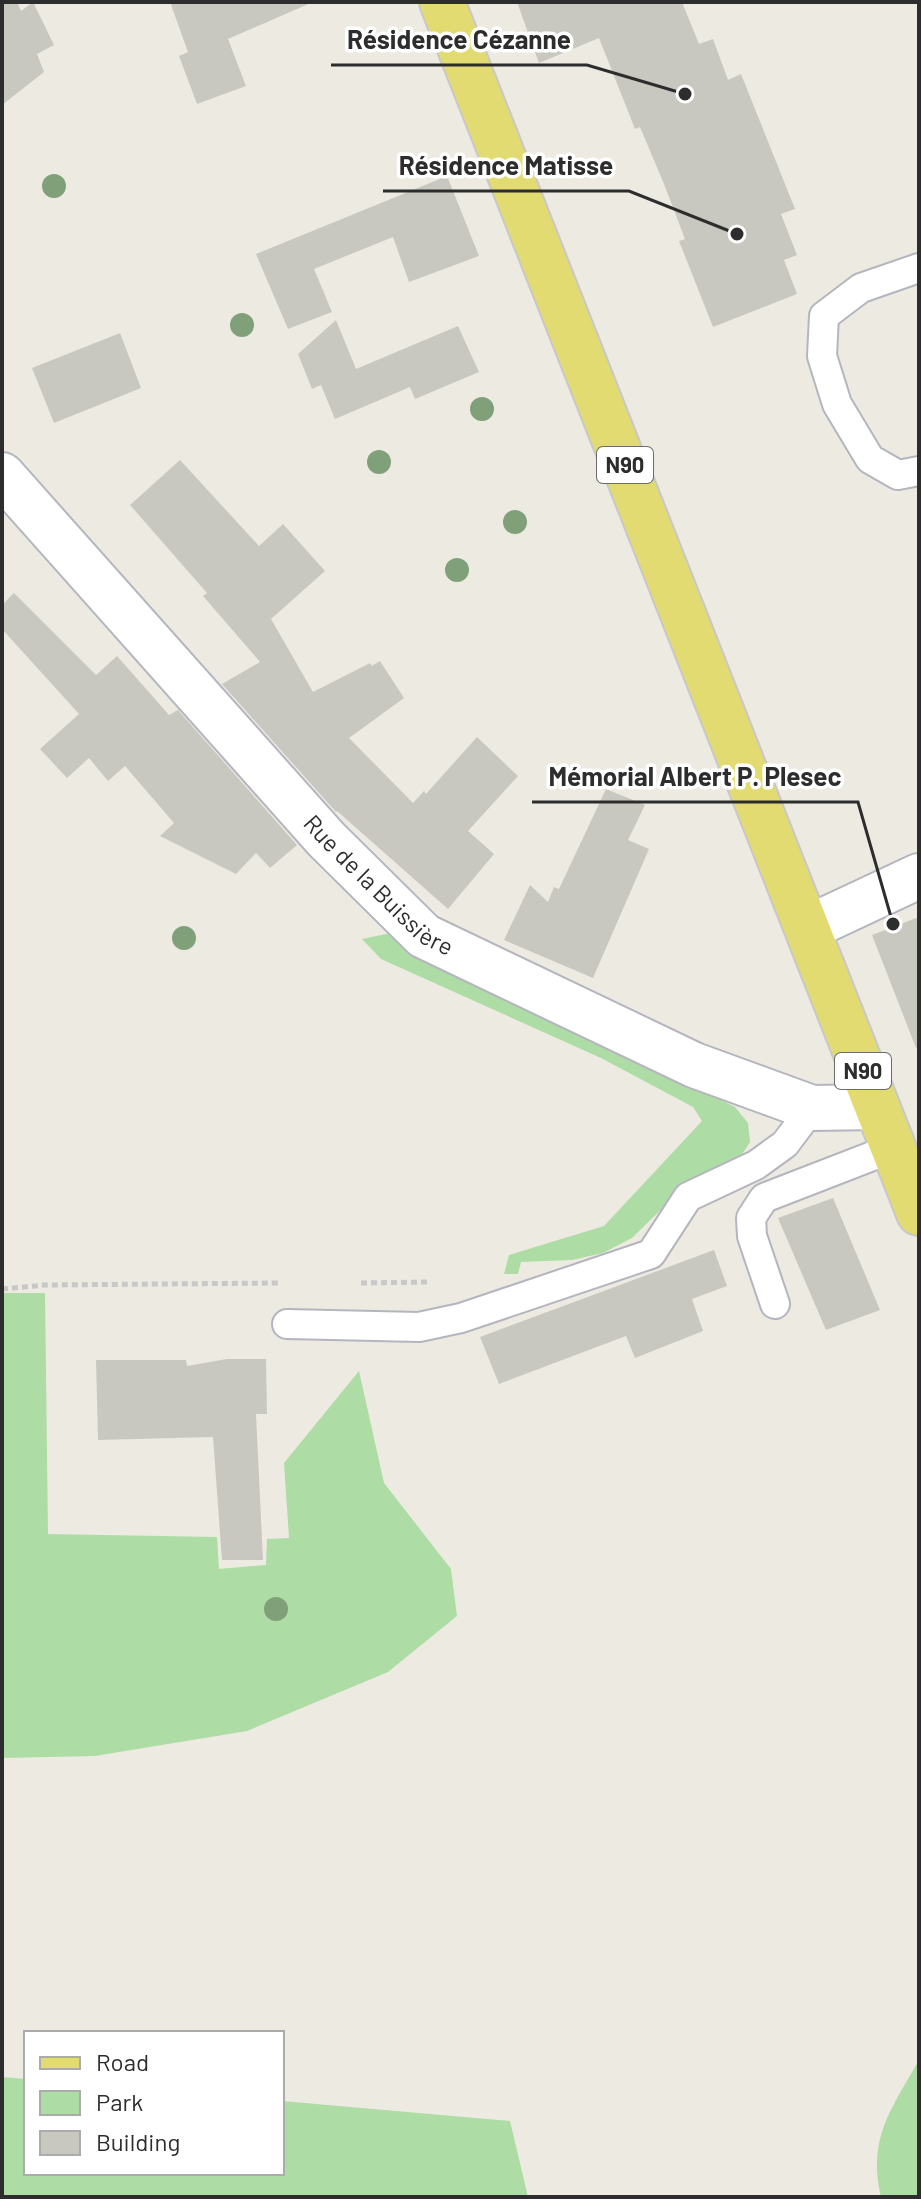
<svg xmlns="http://www.w3.org/2000/svg" width="921" height="2199" font-family="Barlow,sans-serif">
  <rect width="100%" height="100%" fill="#edeae2"/>
  <g fill="#aedca5">
    <polygon points="391,933 735,1107 748,1123 750,1142 741,1156 681,1190 632,1238 603,1253 572,1260 521,1262 518,1274 504,1274 509,1255 604,1226 702,1121 693,1107 601,1058 381,959 362,939"/>
    <polygon points="2,1293 45,1293 48,1534 217,1537 219,1569 266,1565 267,1539 289,1538 284,1463 359,1371 384,1483 451,1569 457,1616 388,1672 247,1731 95,1756 2,1758"/>
    <path d="M919,2060V2197H881C867,2138 892,2108 919,2060Z"/>
    <polygon points="2,2077 26,2079 26,2173 282,2173 282,2101 510,2121 528,2197 2,2197"/>
  </g>
  <g fill="#c9c8c0">
    <polygon points="2,2 17,2 21,11 33,2 54,45 37,54 44,72 2,105"/>
    <polygon points="170,2 313,2 228,39 246,86 197,104 179,56 188,52"/>
    <polygon points="517,2 682,2 699,44 713,39 728,80 741,74 795,209 781,214 797,255 784,260 797,294 713,327 679,241 685,239 664,184 640,127 635,129 599,38 539,63"/>
    <polygon points="447,176 479,256 409,282 393,237 314,269 332,312 288,329 256,254"/>
    <polygon points="336,320 356,369 458,326 479,372 415,399 410,387 335,419 321,385 312,389 298,354"/>
    <polygon points="120,333 141,388 54,423 32,368"/>
    <polygon points="180,460 259,546 283,524 325,571 271,619 313,692 370,663 372,666 380,661 404,698 349,738 413,803 424,791 426,794 477,737 518,776 468,831 494,854 448,909 337,811 336,812 222,684 260,662 203,596 207,593 130,505"/>
    <polygon points="14,593 96,675 117,656 169,715 178,710 297,845 270,868 256,853 236,874 160,836 174,823 125,766 108,781 89,758 67,778 40,749 79,714 2,629 2,605"/>
    <polygon points="606,789 645,805 628,840 649,849 593,978 504,940 530,885 548,902 554,887 559,889"/>
    <polygon points="919,917 919,1047 916,1048 872,935"/>
    <polygon points="833,1198 880,1310 826,1330 778,1218"/>
    <polygon points="714,1250 727,1286 692,1299 703,1331 635,1358 626,1336 499,1384 480,1337"/>
    <polygon points="227,1359 266,1359 267,1414 256,1414 263,1560 222,1560 213,1437 98,1440 96,1360 186,1360 187,1366"/>
  </g>
  <g fill="none" stroke-linecap="round" stroke-linejoin="round">
    <defs>
      <g id="lane">
        <polyline points="919,268 861,288 824,316 822,356 837,404 870,459 898,475 919,471"/>
        <polyline points="775,1304 752,1236 751,1218 764,1198 893,1148"/>
        <polyline points="287,1324 419,1327 461,1318 651,1254 688,1197 756,1165 785,1144 812,1108"/>
      </g>
      <g id="street">
        <path id="s1" d="M2,475L326,839L424,936L694,1065L812,1108L877,1107"/>
        <polyline points="808,928 919,876"/>
      </g>
      <polyline id="primary" points="442,2 919,1213"/>
    </defs>
    <use href="#lane" stroke="#b5b5bf" stroke-width="32"/>
    <use href="#street" stroke="#b5b5bf" stroke-width="48"/>
    <use href="#primary" stroke="#c8c8c8" stroke-width="48"/>
    <g stroke="#c8c8c8" stroke-width="5" stroke-dasharray="6 4" stroke-linecap="butt">
      <polyline points="361,1283 427,1282"/>
      <polyline points="2,1289 45,1285 279,1283"/>
    </g>
    <use href="#lane" stroke="#fff" stroke-width="28"/>
    <use href="#street" stroke="#fff" stroke-width="44"/>
    <use href="#primary" stroke="#e1db72" stroke-width="44"/>
  </g>
  <g fill="#80a07a">
    <circle cx="54" cy="186" r="12"/>
    <circle cx="242" cy="325" r="12"/>
    <circle cx="482" cy="409" r="12"/>
    <circle cx="379" cy="462" r="12"/>
    <circle cx="515" cy="522" r="12"/>
    <circle cx="457" cy="570" r="12"/>
    <circle cx="184" cy="938" r="12"/>
    <circle cx="276" cy="1609" r="12"/>
  </g>
  <g text-anchor="middle" stroke-width="7" stroke-linejoin="round" paint-order="stroke">
    <g fill="#fff" stroke="#6c6c6c" stroke-width="2">
      <rect x="597" y="447" width="56" height="36" rx="6"/>
      <rect x="835" y="1053" width="56" height="36" rx="6"/>
    </g>
    <g font-size="22" font-weight="bold" fill="#2d2d2d">
      <text x="625" y="473">N90</text>
      <text x="863" y="1079">N90</text>
    </g>
    <g font-size="24" fill="#2d2d2d" stroke="#fff">
      <text dy="8" stroke="none"><textPath href="#s1" startOffset="558">Rue de la Buissière</textPath></text>
    </g>
  </g>
  <path fill="none" stroke="#2d2d2d" stroke-width="3" d="M685 94L587 65H331M737 234L629 191H383M893 924L858 802H532"/>
  <g fill="#2d2d2d" stroke="#fff" stroke-width="3">
    <circle cx="685" cy="94" r="8"/>
    <circle cx="737" cy="234" r="8"/>
    <circle cx="893" cy="924" r="8"/>
  </g>
  <g font-size="26" text-anchor="middle" font-weight="bold" fill="#2d2d2d" stroke="#fff" stroke-width="7" stroke-linejoin="round" paint-order="stroke">
    <text x="459" y="49">Résidence Cézanne</text>
    <text x="506" y="175">Résidence Matisse</text>
    <text x="695" y="786">Mémorial Albert P. Plesec</text>
  </g>
  <rect width="921" height="2199" fill="none" stroke="#2d2d2d" stroke-width="8"/>
  <rect x="24" y="2031" width="260" height="144" fill="#ffffff" stroke="#ababab" stroke-width="2"/>
  <rect x="40" y="2057" width="40" height="12" fill="#e1db72" stroke="#ababab" stroke-width="2"/>
  <text x="96" y="2071" font-size="24" fill="#2d2d2d">Road</text>
  <rect x="40" y="2091" width="40" height="24" fill="#aedca5" stroke="#ababab" stroke-width="2"/>
  <text x="96" y="2111" font-size="24" fill="#2d2d2d">Park</text>
  <rect x="40" y="2131" width="40" height="24" fill="#c9c8c0" stroke="#ababab" stroke-width="2"/>
  <text x="96" y="2151" font-size="24" fill="#2d2d2d">Building</text>
</svg>
